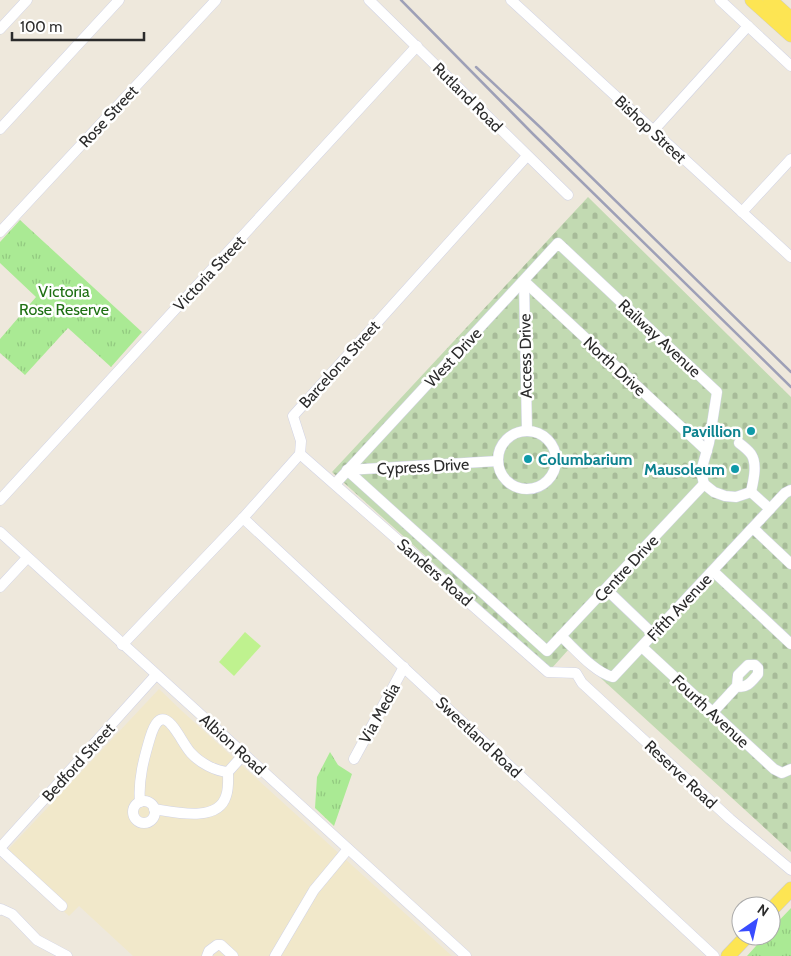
<svg xmlns="http://www.w3.org/2000/svg" width="791" height="956" font-family="Cabin,sans-serif">
  <defs>
    <pattern id="cemetery-stones" width="16" height="16" patternUnits="userSpaceOnUse" patternTransform="scale(1.25)"><rect width="16" height="16" fill="#c2dab2"/><path d="M2 7V4a2 2 0 0 1 4 0v3zM10 15v-3a2 2 0 0 1 4 0v3z" fill="#a7bb99"/></pattern>
    <pattern id="park-tufts" width="24" height="20" patternUnits="userSpaceOnUse" patternTransform="scale(1.25)"><rect width="24" height="20" fill="#aaea94"/><path d="M3 7l-1-3M5 7V3M7 7l1-3M15 17l-1-3M17 17v-4M19 17l1-3" fill="none" stroke="#92c980"/></pattern>
  </defs>
  <rect width="100%" height="100%" fill="#eee8dc"/>
  <polygon fill="#f1e8ca" points="159,689 182,711 452,956 133,956 79,906 69,916 3,855"/>
  <polygon fill="url(#cemetery-stones)" points="588,197 791,397 791,852 569,649 551,669 332,472"/>
  <g fill="url(#park-tufts)">
    <polygon points="20,220 142,332 111,367 68,328 25,375 0,353 0,339 36,297 0,263 0,242"/>
    <polygon points="330,752 338,765 352,774 334,826 315,808 317,777"/>
    <polygon points="791,908 791,956 747,956 765,936 771,936 771,929"/>
  </g>
  <polygon fill="#bff28f" points="245,632 261,646 234,676 219,662"/>
  <g fill="none" stroke-linecap="round" stroke-linejoin="round">
    <defs>
      <g id="minor">
        <polyline points="369,0 568,195"/>
        <polyline points="511,0 791,257"/>
        <polyline points="720,0 791,66"/>
        <polyline points="0,29 27,0"/>
        <polyline points="0,129 119,0"/>
        <polyline points="653,131 748,26"/>
        <polyline points="742,212 791,159"/>
        <polyline points="0,232 216,0"/>
        <polyline points="524,281 707,451"/>
        <polyline points="524,281 527,431"/>
        <circle cx="527" cy="460" r="29"/>
        <polyline points="300,454 548,672 576,673 582,683 730,819 791,870"/>
        <polyline points="347,470 547,651 704,484"/>
        <polyline points="347,470 498,461"/>
        <path d="M335,484L558,243L717,392L709,443L701,471L704,484L714,492L725,496L736,497L751,492C753,482 758,464 751,454C748,450 743,446 739,443"/>
        <polyline points="751,492 770,509"/>
        <polyline points="0,500 417,46"/>
        <polyline points="243,518 714,956"/>
        <polyline points="753,528 791,564"/>
        <polyline points="0,532 466,956"/>
        <polyline points="713,571 791,644"/>
        <polyline points="0,587 27,558"/>
        <polyline points="607,590 653,634"/>
        <path d="M561,636C575,649 595,673 613,677L785,493L791,490"/>
        <polyline points="122,645 243,518 300,454 301,441 293,416 527,156"/>
        <polyline points="642,647 774,769 782,773 791,769"/>
        <path d="M713,712L737,686L738,675L748,665H755L758,668V674C752,681 747,689 737,686"/>
        <polyline points="354,759 404,667"/>
        <circle cx="144" cy="812" r="11"/>
        <path d="M140,802C138,780 144,758 150,738C163,694 179,740 191,753C200,763 215,771 228,772L244,754"/>
        <path d="M154,809C174,812 218,823 226,796C229,788 228,779 228,772"/>
        <polyline points="0,848 156,675"/>
        <polyline points="0,849 62,906"/>
        <polyline points="0,910 1,909 12,914 37,940 67,956"/>
        <polyline points="207,956 209,951 217,945 221,945 233,956"/>
        <polyline points="275,956 314,890 348,849"/>
      </g>
      <g id="major">
        <polyline points="752,0 791,35"/>
        <polyline points="770,0 791,19"/>
        <polyline points="771,910 791,889"/>
        <polyline points="728,956 747,936"/>
      </g>
    </defs>
    <use href="#minor" stroke="#d1d3e5" stroke-width="11"/>
    <use href="#major" stroke="#ccc" stroke-width="15"/>
    <use href="#minor" stroke="#fff" stroke-width="10"/>
    <use href="#major" stroke="#fde553" stroke-width="14"/>
    <g stroke="#9ea0b7" stroke-width="2.5">
      <polyline points="401,0 533,134 791,387"/>
      <polyline points="476,67 541,128 791,372"/>
    </g>
  </g>
  <g fill="#0f9aa8" stroke="#fff" stroke-width="2">
    <circle cx="751" cy="431" r="5"/>
    <circle cx="528" cy="459" r="5"/>
    <circle cx="735" cy="469" r="5"/>
  </g>
  <g text-anchor="middle" stroke-width="5" stroke-linejoin="round" paint-order="stroke">
    <g font-size="16" fill="#2b2b2b" stroke="#fff">
      <text transform="translate(468 97) rotate(45)" y="6">Rutland Road</text>
      <text transform="translate(108 116) rotate(-47)" y="6">Rose Street</text>
      <text transform="translate(651 129) rotate(43)" y="6">Bishop Street</text>
      <text transform="translate(209 273) rotate(-47)" y="6">Victoria Street</text>
      <text transform="translate(660 338) rotate(43)" y="6">Railway Avenue</text>
      <text transform="translate(525 356) rotate(-91)" y="6">Access Drive</text>
      <text transform="translate(453 357) rotate(-47)" y="6">West Drive</text>
      <text transform="translate(339 364) rotate(-48)" y="6">Barcelona Street</text>
      <text transform="translate(615 366) rotate(43)" y="6">North Drive</text>
      <text transform="translate(423 466) rotate(-3)" y="6">Cypress Drive</text>
      <text transform="translate(626 568) rotate(-47)" y="6">Centre Drive</text>
      <text transform="translate(435 572) rotate(41)" y="6">Sanders Road</text>
      <text transform="translate(679 607) rotate(-47)" y="6">Fifth Avenue</text>
      <text transform="translate(711 711) rotate(43)" y="6">Fourth Avenue</text>
      <text transform="translate(379 713) rotate(-61)" y="6">Via Media</text>
      <text transform="translate(479 737) rotate(43)" y="6">Sweetland Road</text>
      <text transform="translate(233 744) rotate(42)" y="6">Albion Road</text>
      <text transform="translate(78 762) rotate(-48)" y="6">Bedford Street</text>
      <text transform="translate(681 774) rotate(43)" y="6">Reserve Road</text>
    </g>
    <g font-size="16" fill="#1f7014" stroke="#fff">
      <text x="64" y="297">Victoria<tspan x="64" dy="18">Rose Reserve</tspan></text>
    </g>
    <g font-size="16" font-weight="bold" fill="#0d838f" stroke="#fff" text-anchor="end">
      <text x="741" y="437">Pavillion</text>
      <text x="538" y="465" text-anchor="start">Columbarium</text>
      <text x="725" y="475">Mausoleum</text>
    </g>
  </g>
  <g transform="translate(756 921) rotate(34)"><circle r="24" fill="#ffffff" stroke="#aaaaaa"/>
  <path d="M0-4L9 19L0 12L-9 19Z" fill="#394cff"/>
  <text y="-8" font-size="14" font-weight="bold" text-anchor="middle" fill="#2b2b2b">N</text>
  </g>
  <path d="M12 32v8h132v-8" fill="none" stroke="#2b2b2b" stroke-width="2.5"/>
  <text x="20" y="32" font-size="15" fill="#2b2b2b" stroke="#ffffff" stroke-width="4" paint-order="stroke">100 m</text>
</svg>
